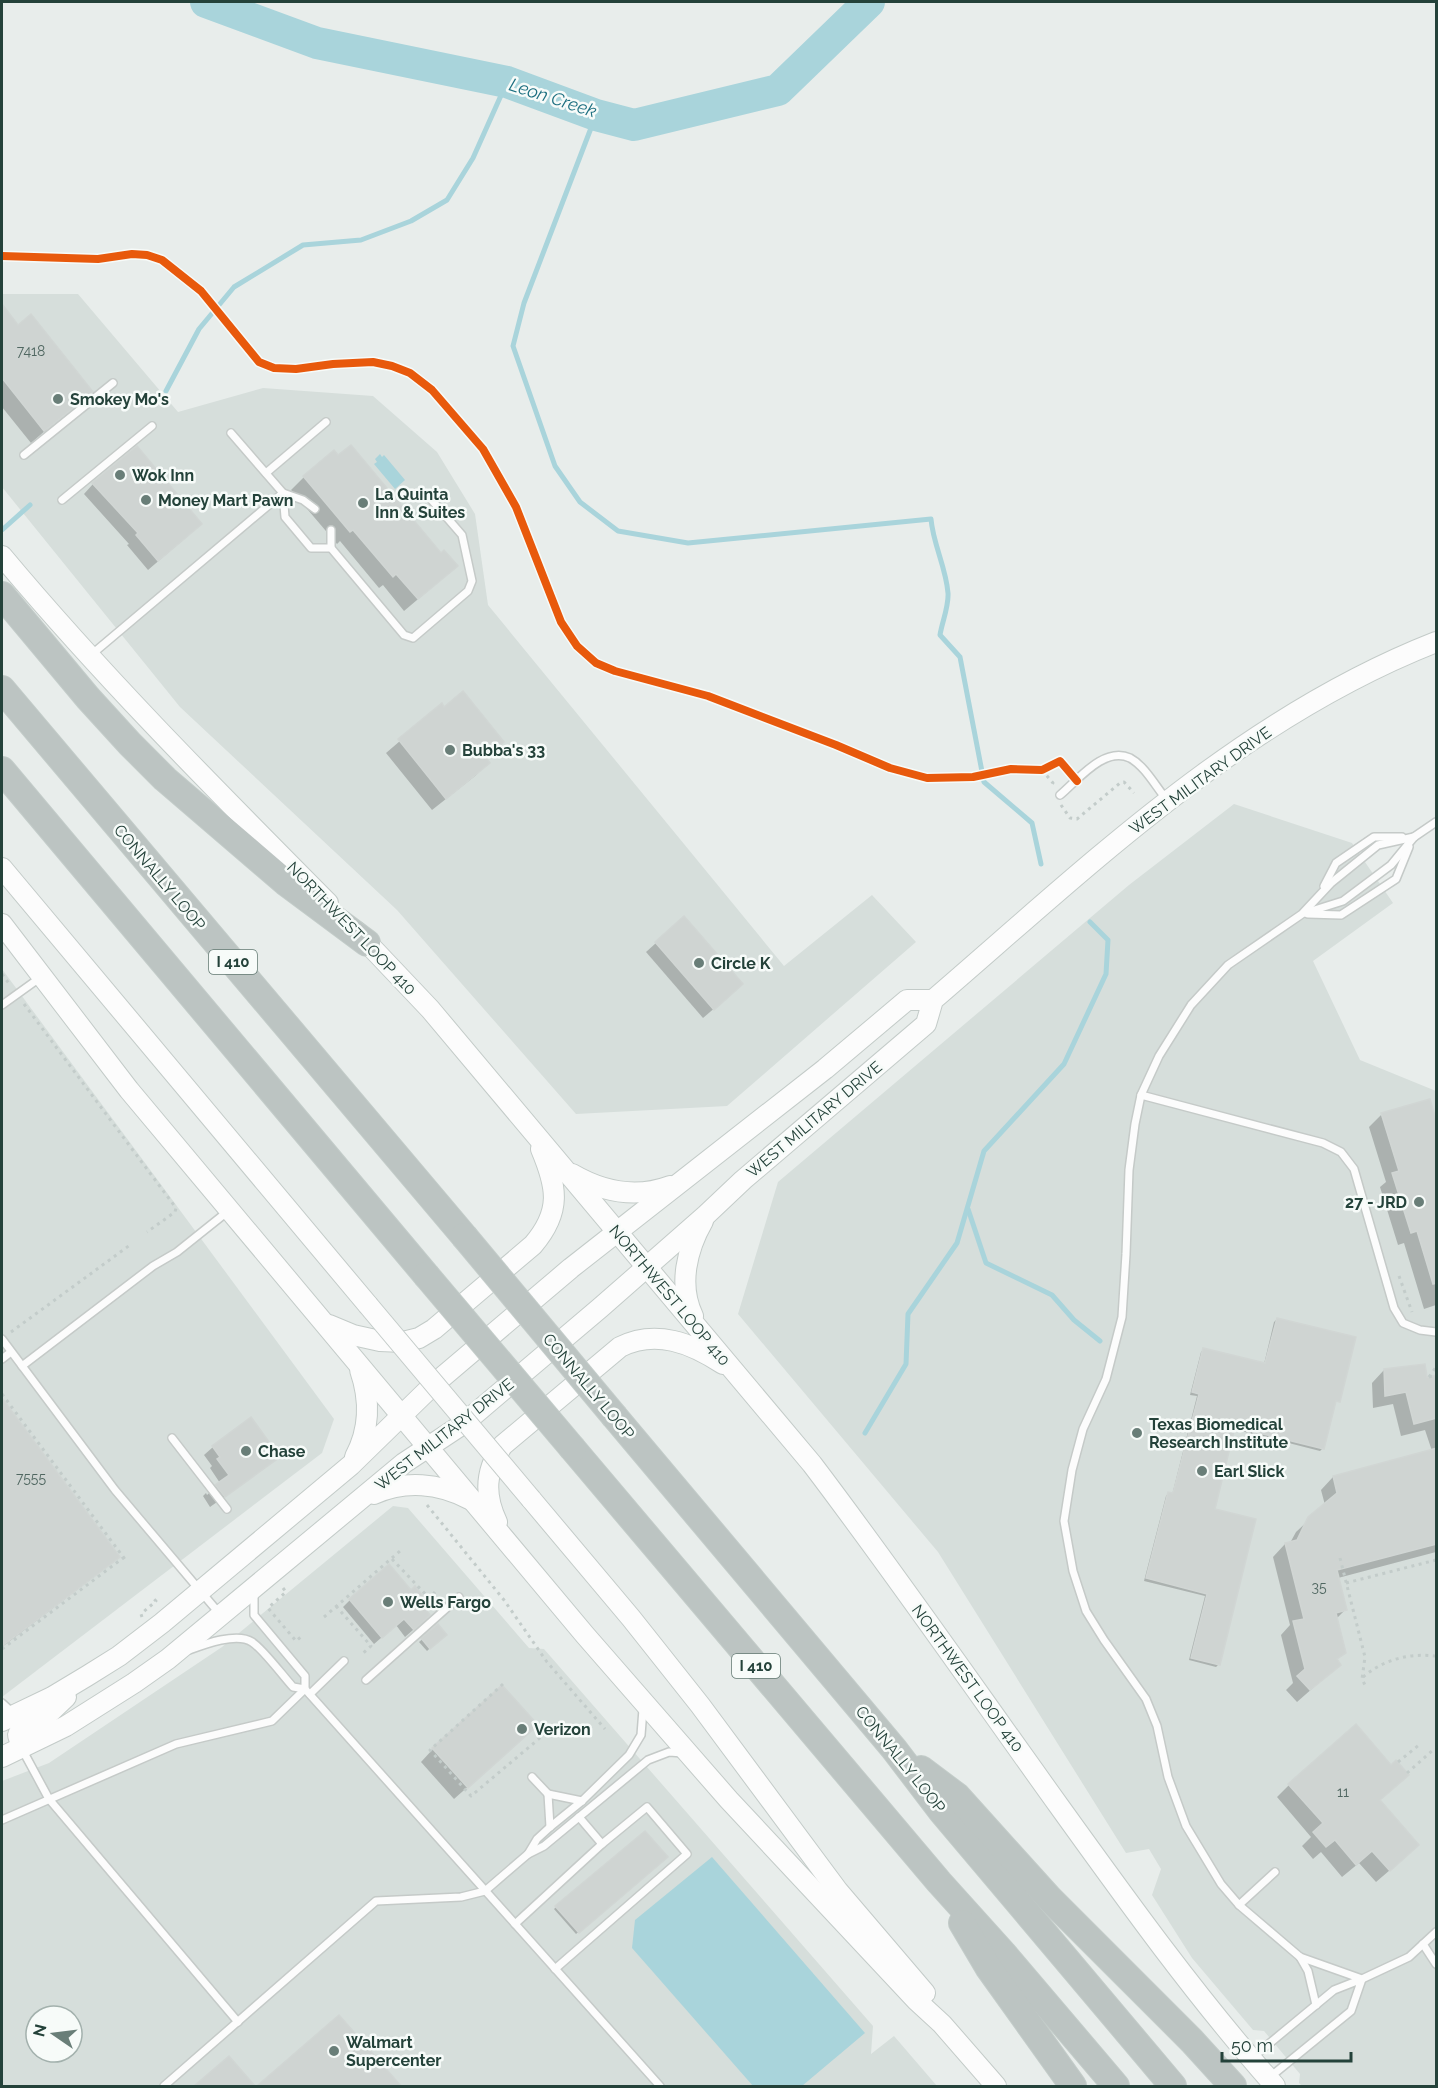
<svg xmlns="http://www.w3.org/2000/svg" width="1438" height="2088" font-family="Raleway,sans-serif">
  <rect width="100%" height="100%" fill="#e8edeb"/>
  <g fill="#d6dedb" fill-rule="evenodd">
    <polygon points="2,294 78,294 178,412 263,388 373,396 437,452 475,514 488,605 784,966 872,895 916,942 727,1106 576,1114 397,910 180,707 2,487"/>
    <polygon points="1234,804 1352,843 1393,903 1313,961 1360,1060 1436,1091 1436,2086 1302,2086 1299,2083 1300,2074 1264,2031 1253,2030 1192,1958 1152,1895 1161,1869 1149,1849 1126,1853 938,1552 738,1314 778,1182 1129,885"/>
    <polygon points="2,969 334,1419 322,1453 2,1697"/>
    <path d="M393,1506L408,1508L529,1648L544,1649L873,2026L871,2054L894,2036L937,2086H2V1781L49,1763L222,1647ZM36,2016H72V2052H36Z"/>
  </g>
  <g fill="#a9d4db">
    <polygon points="380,454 382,457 384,455 405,480 395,489 374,464 377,462 375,459"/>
    <polygon points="712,1857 865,2033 802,2086 753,2086 632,1948 635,1920"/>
  </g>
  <g fill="#0003">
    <polygon points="9,316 17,327 91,391 31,443 2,407 2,322"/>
    <polygon points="304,477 443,578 404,611 383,585 379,588 340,541 337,544 291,490"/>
    <polygon points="93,484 191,533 148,570 127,545 129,544 84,494"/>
    <polygon points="442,705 502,742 484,759 488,763 475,776 432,810 386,753"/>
    <polygon points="656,943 731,994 703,1018 646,952"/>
    <polygon points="1382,1114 1436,1129 1436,1305 1424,1309 1404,1243 1398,1245 1380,1187 1386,1182 1369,1127"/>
    <polygon points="1277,1319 1338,1401 1334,1403 1323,1448 1320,1451 1233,1429 1213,1510 1219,1664 1216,1667 1189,1660 1205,1596 1144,1581 1166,1496 1168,1494 1172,1495 1197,1396 1190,1395 1201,1352 1204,1349 1264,1364 1274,1322"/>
    <polygon points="1384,1370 1426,1379 1436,1377 1436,1552 1338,1578 1346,1609 1336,1619 1344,1652 1336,1660 1339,1665 1297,1702 1286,1690 1293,1683 1281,1635 1290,1625 1273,1557 1285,1544 1290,1543 1296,1532 1325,1505 1321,1490 1333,1477 1432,1451 1425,1430 1401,1436 1393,1404 1373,1408 1372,1383"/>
    <polygon points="2,1401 118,1557 108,1566 2,1647"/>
    <polygon points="213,1447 278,1456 269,1465 210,1507 203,1496 206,1493 207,1495 220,1483 210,1468 212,1466 204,1455"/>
    <polygon points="350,1600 420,1604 421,1623 405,1637 396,1625 374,1644 343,1607"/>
    <polygon points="438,1626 445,1634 427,1651 419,1642"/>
    <polygon points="523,1738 454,1799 421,1762 433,1749"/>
    <polygon points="1391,1767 1407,1775 1379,1801 1404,1858 1376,1882 1359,1863 1342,1877 1321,1852 1313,1859 1302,1846 1311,1837 1277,1797 1289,1785"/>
    <polygon points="645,1833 666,1857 576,1934 554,1909"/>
    <polygon points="339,2017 399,2086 259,2086"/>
    <polygon points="229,2058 253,2086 197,2086"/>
  </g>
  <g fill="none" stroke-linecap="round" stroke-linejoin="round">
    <g stroke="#a9d4db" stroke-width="5">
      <path d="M596,115L524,303L513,346L555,466L580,502L618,531L688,543L931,519C933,544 946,567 948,593C949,606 942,622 940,635L960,657L984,782L1032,823L1041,864"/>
      <polyline points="166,391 199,329 234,287 303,245 361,240 411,221 447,200 473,158 507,82"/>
      <polyline points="2,530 30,505"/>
      <polyline points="968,1209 986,1263 1052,1295 1074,1320 1100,1341"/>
      <polyline points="865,1433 906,1364 908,1314 957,1243 984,1151 1064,1064 1106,974 1108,940 1090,922"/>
    </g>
    <polyline stroke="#a9d4db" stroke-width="32" points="206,2 317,43 507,82 596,115 634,125 778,90 869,2"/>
  </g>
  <g fill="#cfd4d2" stroke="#d1d6d4" stroke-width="1.5">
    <polygon points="2,304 18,325 31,314 93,392 44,431 2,378"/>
    <polygon points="351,445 441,553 444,550 458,566 418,599 396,574 393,577 353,530 350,532 303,476 334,450 338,455"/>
    <polygon points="137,446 202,524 158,561 136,535 138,533 92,483"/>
    <polygon points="463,691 504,742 485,757 490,763 446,799 398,739 442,703 444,707"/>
    <polygon points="684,916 743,984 714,1010 655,942"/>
    <polygon points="1430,1099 1437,1123 1437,1283 1433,1284 1417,1231 1411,1233 1392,1173 1399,1171 1381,1113"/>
    <polygon points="1277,1318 1356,1337 1340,1402 1336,1401 1324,1449 1235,1427 1215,1509 1256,1519 1220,1665 1191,1658 1207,1594 1146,1578 1168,1492 1173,1493 1199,1394 1192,1392 1203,1348 1265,1363"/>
    <polygon points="1425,1364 1427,1377 1437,1375 1437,1418 1414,1424 1406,1392 1385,1396 1384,1369"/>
    <polygon points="2,1398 120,1557 2,1646"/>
    <polygon points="251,1417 280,1457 225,1497 215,1485 229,1475 217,1459 220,1457 212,1446"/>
    <polygon points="1437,1448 1437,1544 1337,1570 1347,1610 1336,1613 1346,1653 1337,1659 1341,1665 1310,1690 1297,1676 1305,1669 1293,1621 1304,1619 1285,1543 1297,1540 1308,1517 1337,1493 1333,1476"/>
    <polygon points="389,1564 411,1590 415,1586 426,1600 421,1604 430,1615 414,1630 404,1619 382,1638 349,1599"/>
    <polygon points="438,1624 447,1635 430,1649 421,1638"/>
    <polygon points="502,1685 538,1725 468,1788 432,1748"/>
    <polygon points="1356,1724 1391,1765 1396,1760 1409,1775 1380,1800 1419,1845 1390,1871 1372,1851 1356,1865 1335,1840 1326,1847 1313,1832 1323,1823 1288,1784"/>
    <polygon points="645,1831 668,1857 579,1933 555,1906"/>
    <polygon points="339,2015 401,2086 257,2086"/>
    <polygon points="229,2056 255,2086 194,2086"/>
  </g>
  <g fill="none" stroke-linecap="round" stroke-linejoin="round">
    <defs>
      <g id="lane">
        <polyline points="231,433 283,493 285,517 311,548 331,548 404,635 413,638 468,591 472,581 462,535 430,498"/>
        <polyline points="24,455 113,383"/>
        <polyline points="266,473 326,422"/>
        <polyline points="62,500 152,426"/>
        <polyline points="331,548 331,530"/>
        <polyline points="91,655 283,493 303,500 315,509"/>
        <path d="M1060,795C1078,780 1104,746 1130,758C1145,766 1156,787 1167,800"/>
        <polyline points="1414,837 1378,845 1331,883 1302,914 1228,965 1191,1005 1159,1056 1141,1095 1135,1124 1129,1170 1126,1254 1122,1317 1106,1379 1083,1429 1072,1470 1064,1521 1073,1571 1086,1611 1104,1640 1146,1699 1157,1726 1168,1777 1186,1826 1221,1884 1239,1905 1300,1957 1362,1979 1409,1957 1436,1932"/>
        <polyline points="1324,886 1336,863 1374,837 1402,837"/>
        <polyline points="1305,913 1343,901 1391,865 1414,837 1436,822"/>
        <polyline points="1308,914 1341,915 1396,879 1409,847"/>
        <polyline points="2,1005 41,977"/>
        <polyline points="1141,1095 1323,1143 1341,1152 1354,1169 1394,1308 1403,1323 1420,1330 1436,1332"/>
        <polyline points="2,1339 115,1490 219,1613"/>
        <polyline points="2,1359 11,1352"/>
        <polyline points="22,1366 153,1266 177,1252 227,1212"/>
        <polyline points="172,1438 227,1509"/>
        <path d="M189,1650C205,1644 237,1632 252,1642C263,1649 283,1676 293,1687L305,1689L660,2086"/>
        <polyline points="366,1680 459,1597"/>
        <polyline points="310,1694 344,1661"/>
        <polyline points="2,1703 13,1713"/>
        <polyline points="22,1749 49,1799 238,2022"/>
        <polyline points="532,1777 548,1794 582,1801"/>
        <polyline points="548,1794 550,1827"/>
        <polyline points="2,1820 176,1744 272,1721 305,1689 305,1676 254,1615 254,1594"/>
        <polyline points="528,1854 544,1846 648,1760 669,1752 683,1753"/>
        <polyline points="1239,1905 1275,1872"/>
        <polyline points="515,1924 602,1844 579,1817"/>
        <polyline points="1423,1944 1436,1964"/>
        <polyline points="1300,1957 1308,1971 1316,2005"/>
        <polyline points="555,1969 687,1854 647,1807 602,1844"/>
        <polyline points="1253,2057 1334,1990 1362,1979 1351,2011 1270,2077"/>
        <polyline points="164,2086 376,1901 461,1897 485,1891 528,1854 537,1839 550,1827 582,1801 629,1755 641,1735 643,1709"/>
      </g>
      <g id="secondary">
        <path d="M2,556C104,678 216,790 328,903"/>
        <polyline points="2,868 368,1305"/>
        <polyline points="2,924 129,1090 585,1635 729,1800 917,2001 942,2024 996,2086"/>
        <path d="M357,932L430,1009L812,1464C897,1576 977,1692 1059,1806C1128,1902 1197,1998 1275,2086"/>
        <path d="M572,1174C603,1192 635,1199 670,1186"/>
        <path d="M693,1316C678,1285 687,1249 703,1221"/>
        <path d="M329,1325L353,1335L380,1341L403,1342L419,1338L434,1329L533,1245C562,1211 557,1187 541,1149"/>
        <path d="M355,1457C370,1429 370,1399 360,1370"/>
        <path d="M374,1494C405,1480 439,1483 469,1499"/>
        <polyline points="531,1499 631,1618 700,1705 838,1891 925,1993"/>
        <path d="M497,1522C484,1495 485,1470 503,1445L620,1347C656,1329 691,1343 723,1364"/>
        <polyline points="2,1721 52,1697 87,1676 119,1656 162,1623 351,1465 433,1385 571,1268 825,1069 907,1000 933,1000"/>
        <polyline points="22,1748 18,1735 21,1729 44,1718 66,1697"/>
        <path d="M2,1757L66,1726L134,1683L168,1659L404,1463L463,1424L600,1308L706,1215L743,1180L926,1024L933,1000C1090,865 1240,719 1436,642"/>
      </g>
      <g id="highway">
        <polyline points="2,595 88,698 130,744 165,779 285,882 367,943"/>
        <polyline points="2,689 464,1236"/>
        <polyline points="2,770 426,1275"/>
        <polyline points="615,1417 894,1749 942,1812 1173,2086"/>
        <polyline points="573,1449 939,1882 1003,1953 1116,2086"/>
        <polyline points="921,1769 957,1796 1049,1898 1192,2041 1233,2086"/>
        <polyline points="962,1923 988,1967 1073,2086"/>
      </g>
    </defs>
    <use href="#lane" stroke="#c5cac8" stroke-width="10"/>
    <use href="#secondary" stroke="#c3cbc8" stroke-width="22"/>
    <use href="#highway" stroke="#c3ccc9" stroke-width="28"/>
    <g stroke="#c3ccca" stroke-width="3" stroke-dasharray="3 4.5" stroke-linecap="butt">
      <polyline points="1042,770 1053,783 1051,785"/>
      <polyline points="1061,805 1070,818 1077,819 1120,783 1124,782 1134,793"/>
      <polyline points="2,974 10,985"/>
      <polyline points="24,1004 176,1208 175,1212 147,1232"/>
      <polyline points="1399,1276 1412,1312"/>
      <polyline points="11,1332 130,1245"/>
      <polyline points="1429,1377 1436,1367"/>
      <polyline points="1429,1377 1436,1375"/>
      <polyline points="2,1394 127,1562"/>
      <polyline points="427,1505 504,1600 547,1662 605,1729"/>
      <polyline points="1340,1558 1365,1657 1362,1679 1366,1687"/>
      <polyline points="392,1559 429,1598 435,1592"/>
      <polyline points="1346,1583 1436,1560"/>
      <polyline points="283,1588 286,1592 268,1608 296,1641 303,1635"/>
      <polyline points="336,1606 371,1646 361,1655"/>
      <polyline points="142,1617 141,1614 156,1601 154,1599"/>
      <polyline points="324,1617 400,1551"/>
      <polyline points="2,1649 123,1558"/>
      <path d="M1363,1677C1384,1659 1410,1653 1436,1656"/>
      <polyline points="503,1684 430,1750 471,1796 547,1732 552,1724"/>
      <polyline points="1398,1762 1419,1745"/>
      <polyline points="1407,1773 1433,1750"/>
    </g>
    <use href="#lane" stroke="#fcfcfc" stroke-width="7"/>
    <use href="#secondary" stroke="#fcfcfc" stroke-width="20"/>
    <use href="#highway" stroke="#bcc4c2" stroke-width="26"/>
    <defs>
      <polyline id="secondary-bridge" points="368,1305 531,1499"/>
      <g id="highway-bridge">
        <polyline points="464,1236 615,1417"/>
        <polyline points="426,1275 573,1449"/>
      </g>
    </defs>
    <use href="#secondary-bridge" stroke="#c3cbc8" stroke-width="22" stroke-linecap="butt"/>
    <use href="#highway-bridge" stroke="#c3ccc9" stroke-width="28" stroke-linecap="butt"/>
    <use href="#secondary-bridge" stroke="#fcfcfc" stroke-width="20"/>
    <use href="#highway-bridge" stroke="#bcc4c2" stroke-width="26"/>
    <defs>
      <polyline id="cycleway" points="2,256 98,259 132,254 147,255 162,260 201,291 259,362 274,368 296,369 333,364 373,362 392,366 410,373 432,390 483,449 516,507 561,622 577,646 596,663 615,671 708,696 836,745 890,768 927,778 973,777 1011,769 1042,770 1060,761 1077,781"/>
    </defs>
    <use href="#cycleway" stroke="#f7fbf9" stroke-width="11"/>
    <use href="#cycleway" stroke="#e8590c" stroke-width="8"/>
  </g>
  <g fill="#697e78" stroke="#f7fbf9" stroke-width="2">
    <circle cx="58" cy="399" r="6"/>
    <circle cx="120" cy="475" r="6"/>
    <circle cx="146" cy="500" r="6"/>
    <circle cx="363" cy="503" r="6"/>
    <circle cx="450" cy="750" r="6"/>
    <circle cx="699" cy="963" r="6"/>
    <circle cx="1419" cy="1202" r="6"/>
    <circle cx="1137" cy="1433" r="6"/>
    <circle cx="246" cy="1451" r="6"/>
    <circle cx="1202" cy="1471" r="6"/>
    <circle cx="388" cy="1602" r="6"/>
    <circle cx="522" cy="1729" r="6"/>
    <circle cx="334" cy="2051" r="6"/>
  </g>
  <g text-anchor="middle" stroke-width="5" stroke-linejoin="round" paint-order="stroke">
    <g font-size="14" fill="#506761">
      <text x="31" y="356">7418</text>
      <text x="31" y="1483">7555</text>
      <text x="1319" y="1592">35</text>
      <text x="1343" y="1797">11</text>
    </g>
    <g fill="#f7fbf9" stroke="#637a73" stroke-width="1.5">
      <rect x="209" y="950" width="48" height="24" rx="4.5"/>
      <rect x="732" y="1654" width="48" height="24" rx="4.5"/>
    </g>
    <g font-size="15" font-weight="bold" fill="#24423a">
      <text x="233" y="967">I 410</text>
      <text x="756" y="1671">I 410</text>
    </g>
    <g font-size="16" font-weight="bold" fill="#24423a" stroke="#f7fbf9" text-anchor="start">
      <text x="70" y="405">Smokey Mo's</text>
      <text x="132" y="481">Wok Inn</text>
      <text x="375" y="500">La Quinta<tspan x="375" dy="18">Inn &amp; Suites</tspan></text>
      <text x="158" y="506">Money Mart Pawn</text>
      <text x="462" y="756">Bubba's 33</text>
      <text x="711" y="969">Circle K</text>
      <text x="1407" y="1208" text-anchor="end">27 - JRD</text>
      <text x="1149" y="1430">Texas Biomedical<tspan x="1149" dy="18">Research Institute</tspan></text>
      <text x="258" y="1457">Chase</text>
      <text x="1214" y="1477">Earl Slick</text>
      <text x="400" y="1608">Wells Fargo</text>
      <text x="534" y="1735">Verizon</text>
      <text x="346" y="2048">Walmart<tspan x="346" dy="18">Supercenter</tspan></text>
    </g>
    <g font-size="16" fill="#24423a" stroke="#f7fbf9">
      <text transform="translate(1200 780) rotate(-36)" y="6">WEST MILITARY DRIVE</text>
      <text transform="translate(160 877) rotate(50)" y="6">CONNALLY LOOP</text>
      <text transform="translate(352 928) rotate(46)" y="6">NORTHWEST LOOP 410</text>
      <text transform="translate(814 1119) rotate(-40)" y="6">WEST MILITARY DRIVE</text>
      <text transform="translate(670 1295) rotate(50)" y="6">NORTHWEST LOOP 410</text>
      <text transform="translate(589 1386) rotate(50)" y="6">CONNALLY LOOP</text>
      <text transform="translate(444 1434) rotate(-38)" y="6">WEST MILITARY DRIVE</text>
      <text transform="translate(968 1678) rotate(54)" y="6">NORTHWEST LOOP 410</text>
      <text transform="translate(901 1759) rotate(51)" y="6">CONNALLY LOOP</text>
    </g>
    <g font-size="18" font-style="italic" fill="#1c6f80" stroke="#f7fbf9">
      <text transform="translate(553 98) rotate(18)" y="6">Leon Creek</text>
    </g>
  </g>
  <rect width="1438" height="2088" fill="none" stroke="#24423a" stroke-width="6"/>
  <g transform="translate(54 2034) rotate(284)"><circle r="28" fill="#f7fbf9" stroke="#a3b1ad" stroke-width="1.5"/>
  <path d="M0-4.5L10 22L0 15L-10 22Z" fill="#697e78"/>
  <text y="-9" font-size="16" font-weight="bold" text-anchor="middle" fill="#24423a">N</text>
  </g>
  <path d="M1222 2052v9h129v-9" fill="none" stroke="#24423a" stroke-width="3"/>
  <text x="1231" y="2052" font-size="18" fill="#24423a" stroke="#f7fbf9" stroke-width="4.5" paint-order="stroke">50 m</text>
</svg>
